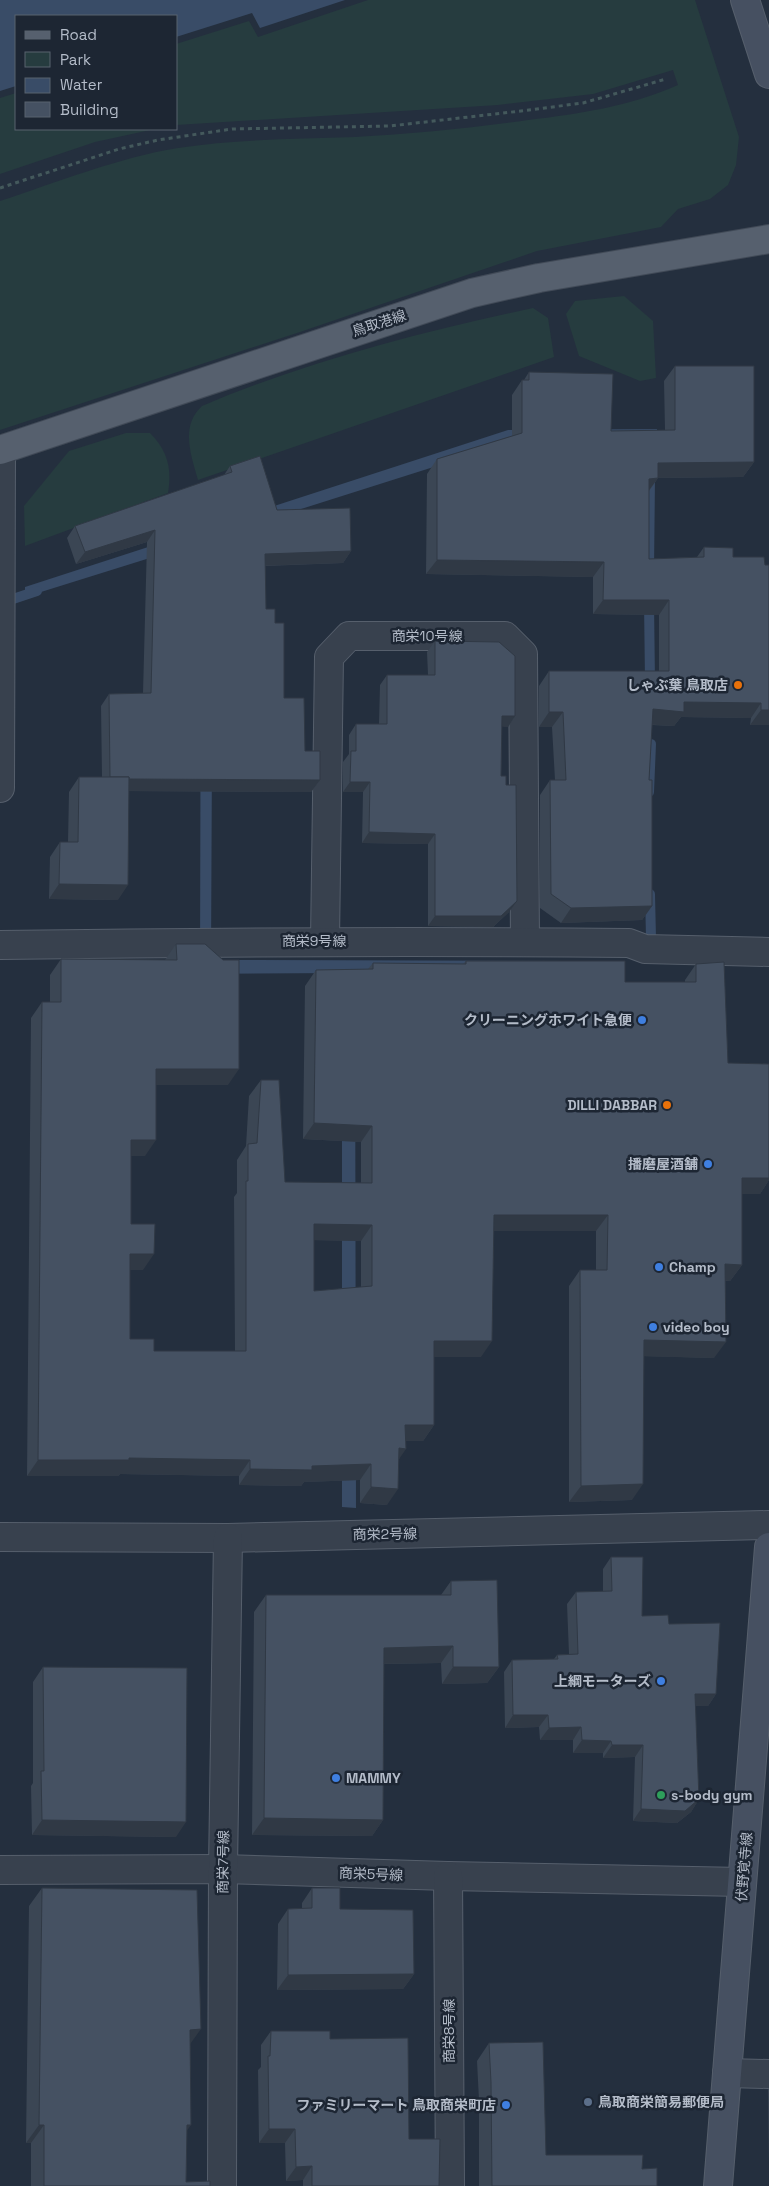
<svg xmlns="http://www.w3.org/2000/svg" width="769" height="2186" font-family="'Space Grotesk','Noto Sans JP',sans-serif">
  <rect width="100%" height="100%" fill="#242f3e"/>
  <g fill="#263c3f">
    <path d="M368,0H695L739,137L736,165L728,185L710,199L678,209L661,227L537,251L300,332L0,430V201C58,182 117,158 178,148C236,139 296,139 355,137C413,134 471,128 528,120C579,114 631,106 678,85L673,70L593,94L498,105L176,125V44L249,21L258,37Z"/>
    <polygon points="16,93 16,129 155,129 95,142 0,174 0,98"/>
    <polygon points="624,296 653,321 656,378 640,381 579,356 566,314 575,301"/>
    <path d="M533,308L548,318L554,357L198,480C191,455 180,426 202,406C308,361 421,332 533,308Z"/>
    <path d="M126,433H150C168,451 172,469 168,493L25,546L24,506L69,451Z"/>
  </g>
  <g fill="#394c67">
    <polygon points="0,0 345,0 260,28 252,13 176,37 176,16 16,16 16,86 0,91"/>
    <polygon points="657,429 656,440 512,442 213,537 211,962 217,960 569,961 355,972 356,1508 342,1507 342,973 200,974 201,542 25,597 25,587 508,430"/>
  </g>
  <g fill="none" stroke-linecap="round" stroke-linejoin="round">
    <g stroke="#394c67" stroke-width="10">
      <polyline points="649,572 650,477"/>
      <polyline points="649,602 650,682"/>
      <polyline points="1,603 37,591"/>
      <polyline points="649,792 651,744"/>
      <polyline points="650,894 651,938"/>
    </g>
    <defs>
      <g id="minor">
        <polyline points="0,788 1,450"/>
        <polyline points="325,940 329,657 349,636 505,636 523,654 525,942"/>
        <path d="M0,945C210,942 419,941 629,943L645,949L769,952"/>
        <polyline points="0,1537 228,1538 769,1525"/>
        <polyline points="0,1870 223,1869 448,1876 742,1882"/>
        <polyline points="448,1876 450,2186"/>
        <polyline points="727,2073 769,2074"/>
        <polyline points="222,2186 223,1869 228,1538"/>
      </g>
      <g id="secondary">
        <polyline points="745,0 769,74"/>
        <polyline points="718,2186 769,1547"/>
      </g>
      <polyline id="primary" points="0,450 472,293 539,278 769,239"/>
    </defs>
    <use href="#minor" stroke="#565f6c" stroke-width="30"/>
    <use href="#secondary" stroke="#565f6c" stroke-width="30"/>
    <use href="#primary" stroke="#414a57" stroke-width="30"/>
    <polyline stroke="#44595c" stroke-width="3" stroke-dasharray="4 4" stroke-linecap="butt" points="0,188 119,149 158,140 232,129 390,126 521,111 583,103 666,79"/>
    <use href="#minor" stroke="#38414e" stroke-width="28"/>
    <use href="#secondary" stroke="#465061" stroke-width="28"/>
    <use href="#primary" stroke="#56606e" stroke-width="28"/>
  </g>
  <g fill="#3b4654" fill-rule="evenodd">
    <polygon points="675,366 754,462 743,477 658,478 649,491 649,559 697,557 704,547 733,557 769,725 750,725 751,718 681,717 674,726 652,725 649,780 652,906 642,920 561,923 540,908 540,795 550,780 555,780 552,727 539,727 539,686 549,671 659,671 659,615 593,614 593,577 426,574 427,474 437,459 512,436 512,395 522,380 524,380 529,372 611,431 665,430 664,381"/>
    <polygon points="230,466 277,510 351,551 343,563 265,566 266,609 275,623 284,698 305,751 320,780 311,792 129,791 118,900 49,899 50,857 60,842 68,842 69,792 79,777 102,777 101,706 109,694 143,693 147,542 76,564 67,538 75,526 224,475"/>
    <polygon points="435,641 515,716 508,727 502,726 501,776 509,912 493,927 428,926 428,844 362,843 363,792 343,792 343,762 349,754 349,735 356,724 379,724 380,685 387,675 428,675 427,652"/>
    <path d="M176,944L228,1085H156L145,1156H131V1224L143,1270H130V1339L154,1351H235L234,1197L237,1193V1160L246,1146L249,1096L261,1080L285,1182L361,1183V1142L303,1139L305,986L316,970L368,969L373,963L463,964L466,961L625,982H685V980L696,964L728,1063L769,1064V1180L760,1194H742V1265L730,1281H725L714,1358L644,1356L632,1500L569,1502V1286L580,1270H596V1231H494L481,1357H434V1425L423,1441H406L399,1459L387,1505L360,1503V1480L304,1482L301,1486L239,1485V1476L120,1474L118,1476H27L31,1018L42,1002H50V975L61,959L165,960ZM314,1240L361,1241V1287L314,1291Z"/>
    <polygon points="611,1557 642,1616 669,1624 716,1694 708,1706 695,1706 699,1799 691,1812 677,1823 633,1821 635,1757 603,1758 603,1753 573,1753 573,1740 540,1740 539,1727 505,1728 504,1672 512,1660 554,1659 557,1655 569,1654 567,1604 576,1592 603,1591 603,1569"/>
    <polygon points="451,1581 499,1667 487,1683 442,1684 441,1663 384,1664 383,1820 372,1836 252,1835 254,1612 266,1595 441,1595"/>
    <polygon points="43,1667 176,1837 32,1835 31,1786 33,1783 33,1682"/>
    <polygon points="42,1888 190,2045 187,2131 186,2182 210,2186 31,2186 31,2143 26,2143 29,1906"/>
    <polygon points="312,1888 340,1909 414,1974 403,1989 277,1990 278,1924 288,1909 302,1908 302,1903"/>
    <polygon points="271,2031 330,2039 409,2139 439,2186 303,2186 303,2180 286,2181 285,2143 259,2143 258,2070 261,2067 261,2045"/>
    <polygon points="489,2043 546,2155 642,2169 657,2186 479,2186 479,2100 477,2061"/>
    <polygon points="769,2088 769,2164 768,2090"/>
  </g>
  <g fill="#303945">
    <polygon points="754,462 743,477 647,478 658,463"/>
    <polygon points="658,478 647,493 649,479"/>
    <polygon points="155,530 147,542 76,564 85,552"/>
    <polygon points="351,551 343,563 256,566 265,554"/>
    <polygon points="437,560 604,562 593,577 426,574"/>
    <polygon points="603,600 669,600 659,615 593,614"/>
    <polygon points="684,702 761,703 751,718 681,717 674,726 642,724 653,709"/>
    <polygon points="761,710 769,710 769,725 750,725"/>
    <polygon points="549,712 563,712 552,727 539,727"/>
    <polygon points="502,716 515,716 508,727 494,726"/>
    <polygon points="110,779 320,780 311,792 102,791"/>
    <polygon points="350,782 370,782 363,792 343,792"/>
    <polygon points="369,832 435,834 428,844 362,843"/>
    <polygon points="59,884 128,885 118,900 49,899"/>
    <polygon points="517,901 509,912 493,927 428,926 435,916"/>
    <polygon points="652,906 642,920 561,923 571,908"/>
    <polygon points="156,1069 239,1069 228,1085 145,1085"/>
    <polygon points="314,1123 372,1126 361,1142 303,1139"/>
    <polygon points="131,1140 156,1140 145,1156 120,1156"/>
    <polygon points="742,1178 769,1178 769,1180 760,1194 731,1194"/>
    <polygon points="494,1215 608,1215 596,1231 483,1231"/>
    <polygon points="314,1224 372,1225 361,1241 302,1240"/>
    <polygon points="130,1254 154,1254 143,1270 119,1270"/>
    <polygon points="725,1264 742,1265 730,1281 713,1280"/>
    <polygon points="644,1340 726,1342 714,1358 633,1356"/>
    <polygon points="434,1341 492,1341 481,1357 423,1357"/>
    <polygon points="405,1425 434,1425 423,1441 394,1441"/>
    <polygon points="399,1448 406,1449 395,1465"/>
    <polygon points="129,1458 250,1460 239,1476 120,1474 118,1476 27,1476 38,1460"/>
    <polygon points="371,1464 360,1480 304,1482 301,1486 239,1485 250,1469 312,1466"/>
    <polygon points="643,1484 632,1500 569,1502 581,1486"/>
    <polygon points="371,1487 398,1489 387,1505 360,1503"/>
    <polygon points="453,1646 441,1663 372,1664 384,1648"/>
    <polygon points="453,1667 499,1667 487,1683 442,1684"/>
    <polygon points="695,1694 716,1694 708,1706 686,1706"/>
    <polygon points="513,1715 548,1715 539,1727 505,1728"/>
    <polygon points="581,1727 573,1740 540,1740 549,1728"/>
    <polygon points="582,1740 611,1741 603,1753 573,1753"/>
    <polygon points="612,1745 643,1745 635,1757 603,1758"/>
    <polygon points="699,1799 691,1812 677,1823 633,1821 641,1809"/>
    <polygon points="264,1818 383,1820 372,1836 252,1835"/>
    <polygon points="42,1820 186,1822 176,1837 32,1835"/>
    <polygon points="414,1974 403,1989 277,1990 288,1975"/>
    <polygon points="201,2029 188,2047 190,2030"/>
    <polygon points="39,2125 44,2125 31,2143 26,2143"/>
    <polygon points="187,2125 191,2125 178,2143"/>
    <polygon points="269,2129 295,2129 285,2143 259,2143"/>
    <polygon points="312,2166 303,2180 286,2181 296,2167"/>
  </g>
  <g fill="#455162" stroke="#303945" fill-rule="evenodd">
    <polygon points="675,366 754,366 754,462 658,463 658,478 649,479 649,559 704,557 704,547 733,548 733,557 764,557 765,565 769,565 769,710 761,710 761,703 684,702 684,712 653,709 649,780 652,780 652,906 571,908 551,894 550,780 566,780 563,712 549,712 549,671 669,671 669,600 603,600 604,562 437,560 437,459 522,433 522,380 529,380 529,372 613,374 611,431 675,430"/>
    <polygon points="260,456 277,510 350,508 351,551 265,554 266,609 275,609 275,623 284,623 284,698 304,698 305,751 320,751 320,780 129,779 129,777 110,777 109,694 151,693 155,530 85,552 75,526 232,472 230,466"/>
    <polygon points="435,641 499,642 515,656 515,716 502,716 501,776 506,776 506,785 516,785 517,901 501,916 435,916 435,834 369,832 370,782 350,782 351,751 356,751 356,724 387,724 387,675 435,675"/>
    <polygon points="79,777 129,777 128,885 59,884 60,842 78,842"/>
    <path d="M176,944H205L223,960H239V1069H156V1140H131V1224H155L154,1254H130V1339H154V1351H246V1181H248V1144L257,1143L261,1080H279L285,1182L372,1183V1126L314,1123L316,970L373,969V963L466,964V961H625V982H696V964L724,962L728,1063L769,1064V1178H742V1265L725,1264L726,1342L644,1340L643,1484L581,1486L580,1270H607L608,1215H494L492,1341H434V1425H405L406,1449L399,1448L398,1489L371,1487V1464L312,1466V1470L250,1469V1460L129,1458V1460H38L42,1002H61V959L177,960ZM314,1224L372,1225V1286L314,1291Z"/>
    <polygon points="611,1557 643,1557 642,1616 668,1615 669,1624 720,1623 716,1694 695,1694 699,1799 685,1811 641,1809 643,1745 612,1745 611,1741 582,1740 581,1727 549,1728 548,1715 513,1715 512,1660 558,1659 557,1655 578,1654 576,1592 612,1591"/>
    <polygon points="497,1580 499,1667 453,1667 453,1646 384,1648 383,1820 264,1818 266,1595 451,1595 451,1581"/>
    <polygon points="43,1667 187,1668 186,1822 42,1820 41,1771 44,1771"/>
    <polygon points="42,1888 197,1890 201,2029 190,2030 191,2125 187,2125 186,2182 210,2181 210,2186 44,2186 44,2125 39,2125"/>
    <polygon points="312,1888 340,1888 340,1909 413,1910 414,1974 288,1975 288,1909 312,1908"/>
    <polygon points="271,2031 330,2031 330,2039 408,2038 409,2139 440,2139 439,2186 312,2186 312,2166 296,2167 295,2129 269,2129 268,2056 270,2056"/>
    <polygon points="543,2042 546,2155 643,2155 642,2169 657,2168 657,2186 492,2186 491,2082 489,2043"/>
  </g>
  <g fill="#e8710a" stroke="#1d2633" stroke-width="2">
    <circle cx="738" cy="685" r="5"/>
    <circle cx="667" cy="1105" r="5"/>
  </g>
  <g fill="#3f7fe0" stroke="#1d2633" stroke-width="2">
    <circle cx="642" cy="1020" r="5"/>
    <circle cx="708" cy="1164" r="5"/>
    <circle cx="659" cy="1267" r="5"/>
    <circle cx="653" cy="1327" r="5"/>
    <circle cx="661" cy="1681" r="5"/>
    <circle cx="336" cy="1778" r="5"/>
    <circle cx="506" cy="2105" r="5"/>
  </g>
  <circle fill="#2e9e5b" stroke="#1d2633" stroke-width="2" cx="661" cy="1795" r="5"/>
  <circle fill="#5c6f8a" stroke="#1d2633" stroke-width="2" cx="588" cy="2102" r="5"/>
  <g text-anchor="middle" stroke-width="5" stroke-linejoin="round" paint-order="stroke">
    <g font-size="14" fill="#b4bcc9" stroke="#1d2633">
      <text transform="translate(379 323) rotate(-18)" y="5">鳥取港線</text>
      <text x="427" y="641">商栄10号線</text>
      <text x="314" y="946">商栄9号線</text>
      <text transform="translate(385 1534) rotate(-1)" y="5">商栄2号線</text>
      <text transform="translate(223 1862) rotate(-89)" y="5">商栄7号線</text>
      <text transform="translate(744 1867) rotate(-85)" y="5">伏野覚寺線</text>
      <text transform="translate(371 1874) rotate(2)" y="5">商栄5号線</text>
      <text transform="translate(449 2031) rotate(-90)" y="5">商栄8号線</text>
    </g>
    <g font-size="14" font-weight="bold" fill="#b4bcc9" stroke="#1d2633" text-anchor="end">
      <text x="728" y="690">しゃぶ葉 鳥取店</text>
      <text x="632" y="1025">クリーニングホワイト急便</text>
      <text x="657" y="1110">DILLI DABBAR</text>
      <text x="698" y="1169">播磨屋酒舗</text>
      <text x="669" y="1272" text-anchor="start">Champ</text>
      <text x="663" y="1332" text-anchor="start">video boy</text>
      <text x="651" y="1686">上綱モーターズ</text>
      <text x="346" y="1783" text-anchor="start">MAMMY</text>
      <text x="671" y="1800" text-anchor="start">s-body gym</text>
      <text x="598" y="2107" text-anchor="start">鳥取商栄簡易郵便局</text>
      <text x="496" y="2110">ファミリーマート 鳥取商栄町店</text>
    </g>
  </g>
  <rect x="15" y="15" width="162" height="115" fill="#1d2633" stroke="#59626f"/>
  <rect x="25" y="31" width="25" height="8" fill="#56606e" stroke="#59626f"/>
  <text x="60" y="40" font-size="15" fill="#b4bcc9">Road</text>
  <rect x="25" y="52" width="25" height="15" fill="#263c3f" stroke="#59626f"/>
  <text x="60" y="65" font-size="15" fill="#b4bcc9">Park</text>
  <rect x="25" y="78" width="25" height="15" fill="#394c67" stroke="#59626f"/>
  <text x="60" y="90" font-size="15" fill="#b4bcc9">Water</text>
  <rect x="25" y="102" width="25" height="15" fill="#455162" stroke="#59626f"/>
  <text x="60" y="115" font-size="15" fill="#b4bcc9">Building</text>
</svg>
